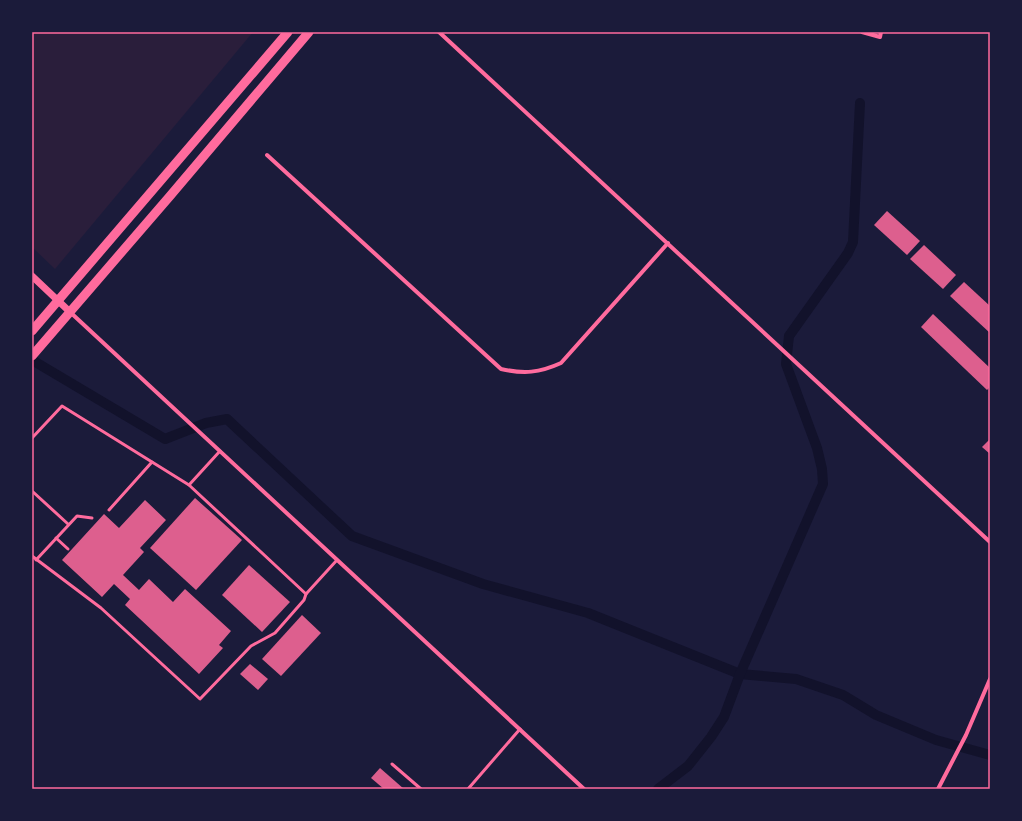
<svg xmlns="http://www.w3.org/2000/svg" width="1022" height="821" font-family="Roboto,sans-serif">
  <rect width="100%" height="100%" fill="#1b1b3a"/>
  <polygon fill="#2a1e3b" points="32,32 253,32 55,269 32,247"/>
  <g fill="none" stroke-linecap="round" stroke-linejoin="round">
    <g stroke="#12122b" stroke-width="10">
      <polyline points="32,360 165,439 206,423 227,419 352,536 483,584 588,613 740,674 796,679 843,695 876,715 936,740 990,755"/>
      <polyline points="658,789 688,766 711,737 724,717 740,674 823,484 822,469 817,448 786,364 789,336 848,253 853,242 860,103"/>
    </g>
  </g>
  <g fill="#dd5f8e">
    <polygon points="887,211 920,241 907,255 874,225"/>
    <polygon points="924,245 956,275 943,289 910,259"/>
    <polygon points="964,282 990,306 990,333 950,296"/>
    <polygon points="933,314 990,368 990,387 987,390 921,327"/>
    <polygon points="990,439 990,454 982,447"/>
    <polygon points="195,498 242,540 196,590 150,548"/>
    <polygon points="145,500 166,520 140,548 144,552 123,575 139,590 149,579 173,602 185,589 231,631 219,645 223,648 199,674 125,605 130,599 114,584 102,597 62,560 104,514 119,528"/>
    <polygon points="249,565 290,602 262,632 222,595"/>
    <polygon points="302,615 321,633 281,676 262,659"/>
    <polygon points="250,664 268,679 258,690 240,674"/>
    <polygon points="380,768 404,789 384,789 371,778"/>
  </g>
  <g fill="none" stroke-linecap="round" stroke-linejoin="round">
    <g stroke="#ff6b9d" stroke-width="3">
      <polyline points="32,438 62,406 152,462 189,485 306,594"/>
      <polyline points="189,485 220,451"/>
      <polyline points="32,491 68,524"/>
      <polyline points="109,510 152,462"/>
      <polyline points="56,538 68,549"/>
      <polyline points="32,556 101,608 200,699 251,646 275,633 304,600 306,594 337,560"/>
      <polyline points="36,560 77,516 92,518"/>
      <polyline points="392,764 421,789"/>
      <polyline points="468,789 520,729"/>
    </g>
    <g stroke="#ff6b9d" stroke-width="4">
      <polyline points="439,32 990,542"/>
      <polyline points="862,32 880,37 881,32"/>
      <path d="M267,155L501,369C524,374 539,373 561,363L668,243"/>
      <polyline points="70,312 584,789"/>
      <polyline points="938,789 966,735 990,679"/>
    </g>
    <polyline stroke="#ff6b9d" stroke-width="7" points="32,276 70,312"/>
    <g stroke="#ff6b9d" stroke-width="9">
      <polyline points="32,331 288,32"/>
      <polyline points="32,356 170,196 309,32"/>
    </g>
  </g>
  <rect width="1022" height="821" fill="none" stroke="#1b1b3a" stroke-width="66"/>
  <rect x="33" y="33" width="956" height="755" fill="none" stroke="#ff6b9d" stroke-width="1.5"/>
</svg>
